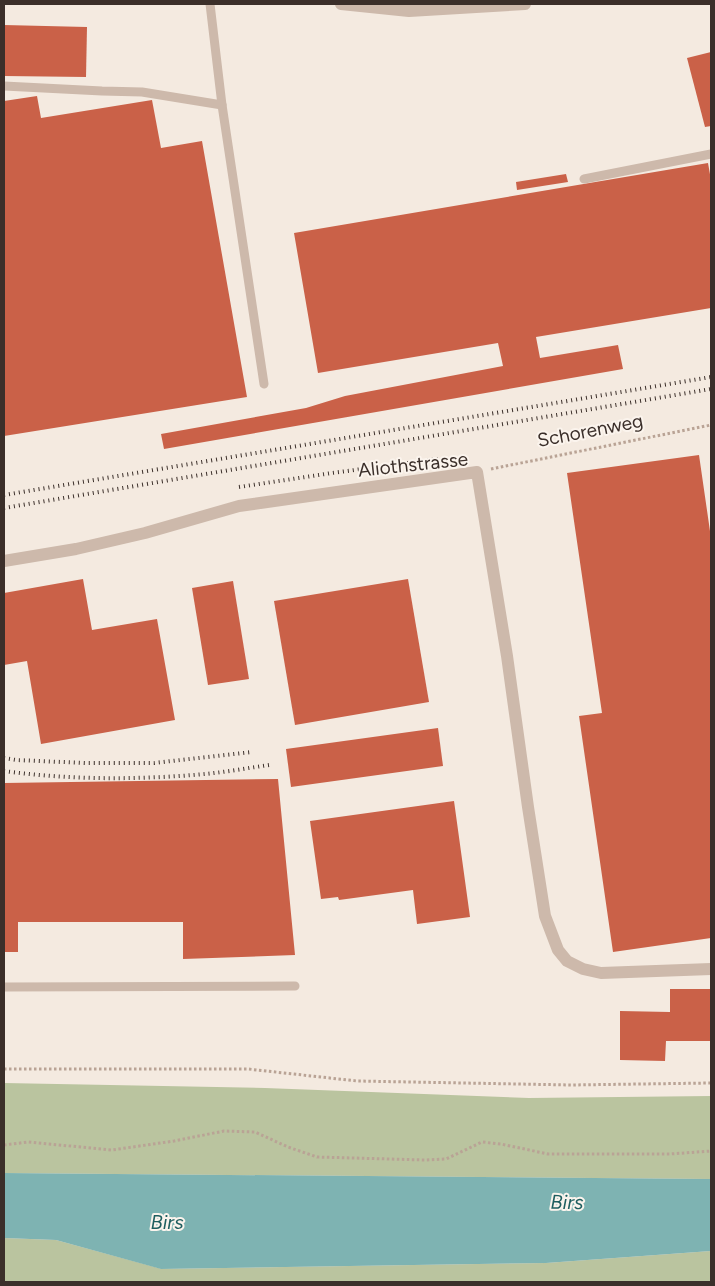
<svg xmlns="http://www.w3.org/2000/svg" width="715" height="1286" font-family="Figtree,sans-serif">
  <rect width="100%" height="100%" fill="#f4eae0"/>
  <g fill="#bac49f">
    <polygon points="4,1083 265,1088 529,1098 711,1096 711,1179 4,1173"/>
    <polygon points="4,1238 56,1240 162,1269 546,1263 711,1251 711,1282 4,1282"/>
  </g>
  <polygon fill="#7eb3b2" points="4,1173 711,1179 711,1251 546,1263 161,1269 56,1240 4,1238"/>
  <g fill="#ca6148">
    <polygon points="4,25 87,27 86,77 4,76"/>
    <polygon points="711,52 711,126 705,127 687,58"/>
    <polygon points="37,96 41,118 152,100 161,148 202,141 247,397 4,436 4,101"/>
    <polygon points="708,163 711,180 711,308 536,337 540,358 618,345 623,369 164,449 161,434 306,408 345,396 503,366 498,343 318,373 294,233"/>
    <polygon points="566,174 568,182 517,190 516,182"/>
    <polygon points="699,455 711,538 711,938 613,952 579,716 602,713 567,473"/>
    <polygon points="83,579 92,630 157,619 175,720 41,744 27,661 4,665 4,593"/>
    <polygon points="408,579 429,702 295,725 274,601"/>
    <polygon points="233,581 249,679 208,685 192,588"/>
    <polygon points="438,728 443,766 291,787 286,749"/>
    <polygon points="278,779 295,955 183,959 183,922 18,922 18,952 4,952 4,783"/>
    <polygon points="454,801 470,917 417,924 413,890 339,900 338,897 321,899 310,821"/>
    <polygon points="670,989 711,989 711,1041 666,1041 665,1061 620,1060 620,1011 670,1012"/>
  </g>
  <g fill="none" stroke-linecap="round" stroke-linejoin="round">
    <g stroke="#b9a395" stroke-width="3" stroke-dasharray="2.5 2.5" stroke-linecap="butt">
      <polyline points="491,469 711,425"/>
      <polyline points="4,1069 248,1069 357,1081 571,1085 711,1083"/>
      <polyline points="4,1145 28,1142 112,1150 174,1141 224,1131 255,1132 288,1147 317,1157 425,1160 446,1159 482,1142 501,1144 548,1154 670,1154 711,1151"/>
    </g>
    <g stroke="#cdb9ab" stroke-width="9">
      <polyline points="210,4 222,105 264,384"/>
      <polyline points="4,86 102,91 142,92 222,105"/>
      <polyline points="584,179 711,154"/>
      <polyline points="4,987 295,986"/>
    </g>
    <g stroke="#cdb9ab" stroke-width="12">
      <polyline points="341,4 409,11 525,4"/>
      <polyline points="4,561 76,549 145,533 239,506 477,472 507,656 528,807 545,916 558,950 567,961 583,969 601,973 711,969"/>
    </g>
    <g stroke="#3b2f2a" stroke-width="4" stroke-dasharray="1 4" stroke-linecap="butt">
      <polyline points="239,487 332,473 438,459"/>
      <polyline points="4,495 711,377"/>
      <polyline points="4,508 711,389"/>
      <polyline points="4,758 16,760 85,763 154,763 252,752"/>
      <path d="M4,771C70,780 138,780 205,774C226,772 248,768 269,765"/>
    </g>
  </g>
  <g text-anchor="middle" stroke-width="4" stroke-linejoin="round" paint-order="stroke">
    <g font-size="19" fill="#3b2f2a" stroke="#fbf4ed">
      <text transform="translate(590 430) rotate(-11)" y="7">Schorenweg</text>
      <text transform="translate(413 464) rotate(-6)" y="7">Aliothstrasse</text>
    </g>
    <g font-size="20" font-style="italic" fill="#1e5e5f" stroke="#fbf4ed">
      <text transform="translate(567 1202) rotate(1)" y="7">Birs</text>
      <text x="167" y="1229">Birs</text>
    </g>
  </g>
  <rect width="715" height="1286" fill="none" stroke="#3b2f2a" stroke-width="10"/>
</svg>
